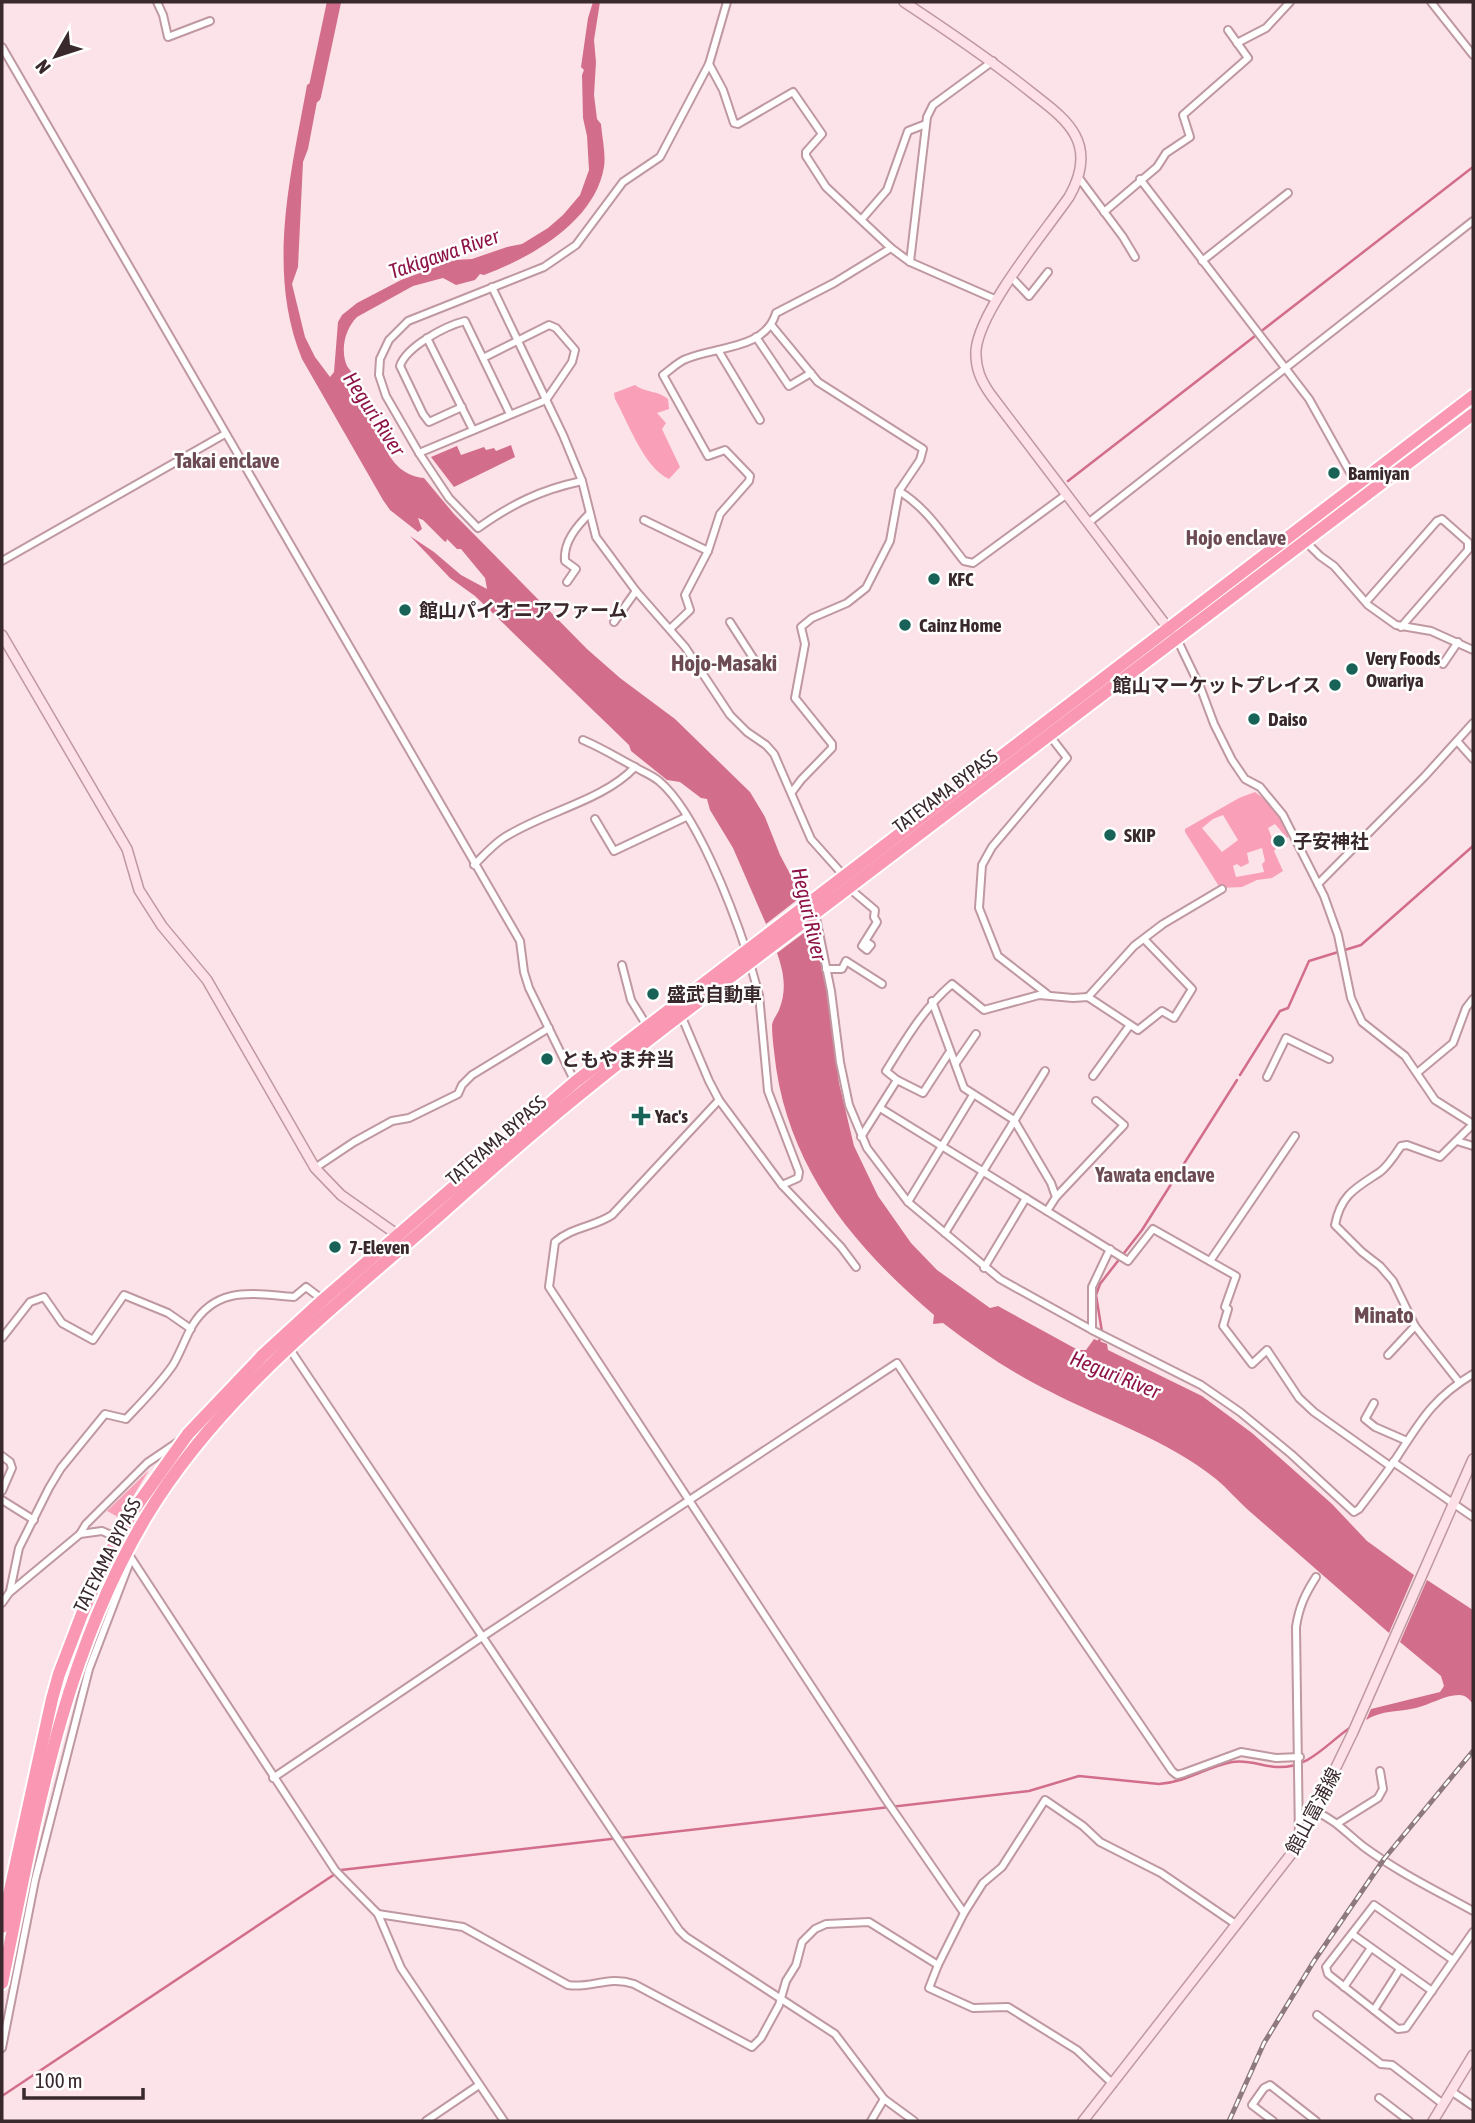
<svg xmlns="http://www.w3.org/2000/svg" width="1475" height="2123" font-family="'Asap Condensed','Noto Sans JP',sans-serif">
  <rect width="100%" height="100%" fill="#fce3e9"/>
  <g fill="#f9a0b8" fill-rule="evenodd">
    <path d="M635,385C645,393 658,390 668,399L669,409L657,413L666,423L662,429L680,467L669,479C644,468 628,422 615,399L614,393Z"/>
    <path d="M1255,792C1269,802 1285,817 1290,835L1287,838L1275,824L1268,828L1276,848L1274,851L1283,871L1272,878L1257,880L1242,887L1220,888L1185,832V829L1239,798ZM1223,815L1238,840L1222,852L1202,828L1213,819ZM1262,848L1265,861L1262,864L1264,872L1236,877L1233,866L1237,864L1241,867L1249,863L1247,853Z"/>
    <polygon points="149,1470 122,1515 118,1517 107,1511"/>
  </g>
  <g fill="#d26e8c">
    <path d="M593,2H600L594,40L596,62L594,95L597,119L601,124C602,137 606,154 604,167C595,222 530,258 484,275L480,274L475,280L456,285L443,278L413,286L357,317C345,329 340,350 347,366C349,369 352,372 353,375C354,381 353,387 354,392C383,414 377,473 424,478L454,514L587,649L620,678L675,719L750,792L765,817L780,855L802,896L766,924L733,848L710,810L707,799L701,798L680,782L667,780L631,751L629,745L475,596L450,578L410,536L434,552L461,575L487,589L485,578L461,549H457L447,539L446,542L444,541L423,520L418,518L422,529L418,532L390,510L383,500L302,359C266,271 291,174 307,85L318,78L320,86L308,149L303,162L298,267L292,284L305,337L315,357L330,377L334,372L338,322L342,315L357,303L401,280L455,260L472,259L507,247L522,244L548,228L563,215L580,195L589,170L587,136L583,118L582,75L584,70L581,67L588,18Z"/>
    <polygon points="511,445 515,457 454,487 431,457 457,446 461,455 484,447 486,450 494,448 496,451"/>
    <path d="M813,926L829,997L839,1083L854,1146L878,1196L911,1243L937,1270L990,1308L998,1306L1078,1350H1086L1094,1339L1107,1344L1108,1350L1202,1396L1252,1433L1332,1504L1367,1541L1414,1575L1389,1633L1247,1509C1236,1499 1227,1488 1216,1479C1168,1440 1105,1420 1051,1392C1012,1373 977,1349 943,1323L933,1324L934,1315C851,1244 785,1164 774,1051C773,1043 772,1033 772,1025C773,1019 777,1015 779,1010C787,990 784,973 777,953Z"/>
    <path d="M1427,1580L1473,1610V1704C1469,1699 1466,1695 1459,1695C1445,1695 1429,1705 1416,1708C1399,1712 1382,1710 1366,1720L1371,1709L1440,1692L1444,1686L1441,1676L1400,1642Z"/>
  </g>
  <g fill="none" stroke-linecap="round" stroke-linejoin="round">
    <g stroke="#d26e8c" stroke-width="2.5">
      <polyline points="1068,481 1473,167"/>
      <polyline points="1240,1075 1280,1011 1288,1008 1309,961 1361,945 1473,846"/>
      <polyline points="1098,1345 1102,1332 1096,1295 1100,1284 1142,1230 1237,1080"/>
      <path d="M2,2096L341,1870L1029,1791L1079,1776L1159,1784C1187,1782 1206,1767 1232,1762C1248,1759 1261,1766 1276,1767C1309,1769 1326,1744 1351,1727"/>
    </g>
    <polyline stroke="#d26e8c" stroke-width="14" points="314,96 334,2"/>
    <defs>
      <g id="street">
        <polyline points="157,2 163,15 168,37 210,21"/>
        <polyline points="1431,2 1473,55"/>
        <polyline points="1237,43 1266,28 1290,2"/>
        <polyline points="2,47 520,941 524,972 529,988 575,1082"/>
        <polyline points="709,64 723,90 734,123 738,124 793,92 822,134 806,152 806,156 826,187 891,248 910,262 997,300"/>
        <polyline points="1079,178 1123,237 1135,257"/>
        <polyline points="1140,179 1309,399 1357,485"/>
        <polyline points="1104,212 1157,167 1166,153 1190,137 1183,115 1248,58 1228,30"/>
        <polyline points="862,219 887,190 908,131 926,124"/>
        <polyline points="1202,261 1288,193"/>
        <polyline points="910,262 927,117 933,105 993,61"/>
        <polyline points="1012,278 1029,296 1048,272"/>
        <polyline points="492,287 563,435 582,481 596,537 636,591 685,647 730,715 747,732 766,745 774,754 811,839 844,876"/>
        <polyline points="772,326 818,382 923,449 920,460 899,491 890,541 866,588 847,603 812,618 801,627 805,644 795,698 832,744 832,748 801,780 792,792"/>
        <polyline points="756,337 789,386 811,373"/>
        <polyline points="427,338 473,430"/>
        <polyline points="718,350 760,420"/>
        <path d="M462,407L429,422L423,414L400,366C406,347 445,326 465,321L510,414"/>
        <polyline points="419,453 546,400 572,362 575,350 556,328 549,325 483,358"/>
        <path d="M582,481C540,490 512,504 478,528L449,498L419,453L386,396L379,375L380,359L389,340L408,321L544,267L576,245L623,182L660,157L709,64L727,2"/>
        <path d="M899,491C927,508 944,536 964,561L973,563L1067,494"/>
        <polyline points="644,520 708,551"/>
        <polyline points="1088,523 1473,221"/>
        <polyline points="1305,541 1320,556 1334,566 1368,605 1396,625 1431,631 1473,650"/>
        <polyline points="2,561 225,434"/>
        <path d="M567,582L576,569L565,561C563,542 577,526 590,513"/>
        <polyline points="1366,602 1437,521 1442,519 1468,542 1468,550 1401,627"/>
        <polyline points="614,622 636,591"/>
        <polyline points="730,622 757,664"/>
        <path d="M670,629L690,610L685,595L708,551L720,514L749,481L750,476L725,450L708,456L663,375C670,370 678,362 686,359C716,346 765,350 776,313L834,283L891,248"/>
        <polyline points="1177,639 1201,689 1214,724 1232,760 1245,779 1260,787 1283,815 1324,896 1338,935 1351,998 1362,1022 1405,1056 1435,1100 1473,1124"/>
        <polyline points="1443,664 1458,642"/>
        <path d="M583,740C602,748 618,758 635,767C643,772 652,775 659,781C696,812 732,907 747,953"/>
        <polyline points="1457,741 1473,759"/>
        <polyline points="595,819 614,851 686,817"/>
        <path d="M474,865C483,856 492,846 502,839C542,812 602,802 635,767"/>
        <polyline points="1318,884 1425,776 1473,723"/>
        <polyline points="849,888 875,910 874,917 877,922 862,946 867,950 871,945 865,941"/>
        <path d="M815,913L831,991L840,1062L849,1105L867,1148L908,1202L1000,1279L1092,1330L1201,1385L1240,1412L1291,1454L1354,1512L1359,1509C1372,1492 1385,1475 1397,1457C1421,1420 1434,1397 1473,1374"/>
        <polyline points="750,963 759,995 768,1091 799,1172 798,1178 782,1185"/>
        <polyline points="622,965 631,1000 647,1026"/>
        <polyline points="826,969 842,969 846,961 882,984"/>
        <polyline points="1047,994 998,956 979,908 982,865 992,847 1067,758 1050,736"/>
        <polyline points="1088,997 1134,946 1163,924 1222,889"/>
        <polyline points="932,1001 964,1088 1014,1120 1051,1183 1056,1197 1047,1211"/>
        <polyline points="681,1015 709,1081 719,1100 782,1185 841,1247 856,1267"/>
        <path d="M949,1053L923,1093L897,1080L886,1071C906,1039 923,1009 952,984L984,1010L1039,995L1073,998L1088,997L1138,1030L1162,1011L1174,1018L1192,989L1144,939"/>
        <polyline points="956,1063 976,1034"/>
        <polyline points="1417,1073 1453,1043 1466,1008 1473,999"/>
        <polyline points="1093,1076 1130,1025"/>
        <polyline points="1267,1077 1286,1038 1329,1059"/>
        <path d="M719,1100L612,1215C594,1227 572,1227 555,1242L549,1287L886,1800L964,1913"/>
        <polyline points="880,1108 1128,1261 1153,1229 1236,1276 1225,1307 1228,1309 1223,1326 1252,1364 1267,1350 1299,1398 1314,1412 1390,1466"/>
        <polyline points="861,1137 897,1080"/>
        <polyline points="1457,1141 1473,1146"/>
        <polyline points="315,1168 354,1142 392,1121 409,1118 458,1094 462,1085 472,1075 549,1028"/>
        <polyline points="1056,1197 1124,1125 1096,1101"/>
        <polyline points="908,1202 973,1095"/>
        <polyline points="945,1233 1045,1071"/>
        <polyline points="1210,1261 1295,1136"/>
        <polyline points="984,1268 1026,1198"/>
        <polyline points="1092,1330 1092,1287 1110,1249"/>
        <polyline points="2,1338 30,1302 44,1297 62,1323 93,1340 124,1295 168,1313 191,1329"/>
        <polyline points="289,1348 679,1930 686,1937 835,2034 884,2099 914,2121"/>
        <polyline points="1388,1355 1415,1326"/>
        <path d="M1459,1382L1415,1326L1393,1281L1380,1266L1362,1252L1335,1225C1341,1194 1356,1188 1380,1172C1388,1166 1395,1155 1401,1146L1407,1145L1440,1157L1473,1124"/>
        <polyline points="1374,1403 1365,1419 1375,1427 1407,1441"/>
        <polyline points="2,1456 10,1462 12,1468 2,1491"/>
        <polyline points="1393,1462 1473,1517"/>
        <polyline points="2,1500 34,1520"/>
        <polyline points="80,1534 86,1524 147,1463 178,1442"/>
        <path d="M10,1591L19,1548L49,1488L61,1468L105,1414L126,1419C142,1402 160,1384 173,1365C180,1353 185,1339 192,1326C217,1285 253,1294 294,1297L306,1287L323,1300"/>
        <polyline points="2,1603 9,1593 80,1534 102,1531 118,1538 335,1870 378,1914 401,1968 504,2121"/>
        <polyline points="273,1778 482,1637 897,1363 982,1493 1172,1771 1177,1775 1184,1773 1241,1752 1276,1758 1300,1757"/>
        <path d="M1316,1812C1336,1820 1347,1834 1364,1847C1398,1872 1437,1891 1473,1911"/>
        <polyline points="1338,1823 1378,1798 1383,1789 1380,1771"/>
        <path d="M1299,1840L1296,1627C1299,1607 1305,1594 1316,1577"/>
        <path d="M378,1914L463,1927L568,1985C591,1989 608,1975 634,1984L752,2047L761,2038L779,2005L786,1981L796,1965L802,1942L815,1929L826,1924L869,1922L938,1965"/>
        <polyline points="1352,1934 1432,1991"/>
        <polyline points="1453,1960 1374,1905 1326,1967 1328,1974 1398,2029 1406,2028 1473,1932"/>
        <polyline points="1344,1987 1371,1948"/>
        <polyline points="1374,2010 1400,1969"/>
        <polyline points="1317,2015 1381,2064 1392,2065 1443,2104"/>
        <polyline points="2,2048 35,1880 89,1669 131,1559"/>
        <polyline points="1113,2084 1077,2050 1008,2007 973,2008 929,1988 938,1965 964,1913 983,1883 1002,1867 1045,1800 1083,1826 1100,1842 1161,1873 1237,1925"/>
        <polyline points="1451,2091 1473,2106"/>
        <polyline points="1379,2098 1409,2121"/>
        <polyline points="426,2121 479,2085"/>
        <polyline points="871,2121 884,2099"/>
        <polyline points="1273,2121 1252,2105 1264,2088 1270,2085 1316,2121"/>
      </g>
      <g id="secondary">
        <path d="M904,2C948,31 991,60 1032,93C1047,105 1066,118 1075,135C1086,155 1080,178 1069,197C1044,233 980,309 976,350C975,368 981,381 991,395L1171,632"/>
        <polyline points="2,635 127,849 139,890 162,926 207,980 315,1168 341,1195 402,1238"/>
        <polyline points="1083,2121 1299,1844 1353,1732 1473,1459"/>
        <polyline points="1433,2121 1473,2055"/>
      </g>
      <g id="highway">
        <polyline points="2,1927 52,1699 59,1674 82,1614 106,1560 133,1511 188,1434 263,1355 323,1300 575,1082 1473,396"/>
        <path d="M2,1983C35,1823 61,1659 146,1517C219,1395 336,1306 441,1214C488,1172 535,1130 585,1090C671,1020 762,954 851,886C1058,728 1265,571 1473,414"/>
      </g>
    </defs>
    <use href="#street" stroke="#bf98a1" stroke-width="10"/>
    <use href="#secondary" stroke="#bf98a1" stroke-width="12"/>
    <use href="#highway" stroke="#fff" stroke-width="16"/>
    <use href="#street" stroke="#fff" stroke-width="6"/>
    <use href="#secondary" stroke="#fee0e8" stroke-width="9"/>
    <use href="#highway" stroke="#fa97b3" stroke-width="12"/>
    <defs>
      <polyline id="rail" points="1229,2121 1264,2043 1314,1961 1384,1859 1473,1751"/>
    </defs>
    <use href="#rail" stroke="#8d797e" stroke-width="5"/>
    <use href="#rail" stroke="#fff" stroke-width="2.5" stroke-dasharray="8" stroke-linecap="butt"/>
  </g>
  <g fill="#186258" stroke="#fff" stroke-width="2.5">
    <circle cx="1334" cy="473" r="7"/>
    <circle cx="934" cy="579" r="7"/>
    <circle cx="405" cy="610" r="7"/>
    <circle cx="905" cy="625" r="7"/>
    <circle cx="1352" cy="669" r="7"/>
    <circle cx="1335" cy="685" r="7"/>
    <circle cx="1254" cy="719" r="7"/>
    <circle cx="1110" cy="835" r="7"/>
    <circle cx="1279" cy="841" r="7"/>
    <circle cx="653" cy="994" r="7"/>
    <circle cx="547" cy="1059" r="7"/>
    <path d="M637.5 1105.5h7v7h7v7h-7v7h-7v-7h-7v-7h7z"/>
    <circle cx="335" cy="1247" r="7"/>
  </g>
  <g text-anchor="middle" stroke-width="5" stroke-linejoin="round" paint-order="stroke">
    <g font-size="19" font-weight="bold" fill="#39292d" stroke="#fff" text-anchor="start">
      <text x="1348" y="480">Bamiyan</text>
      <text x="948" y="586">KFC</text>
      <text x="419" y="617">館山パイオニアファーム</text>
      <text x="919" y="632">Cainz Home</text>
      <text x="1366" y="665">Very Foods<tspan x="1366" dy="22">Owariya</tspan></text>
      <text x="1321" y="692" text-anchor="end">館山マーケットプレイス</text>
      <text x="1268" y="726">Daiso</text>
      <text x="1124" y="842">SKIP</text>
      <text x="1293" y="848">子安神社</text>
      <text x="667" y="1001">盛武自動車</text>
      <text x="561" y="1066">ともやま弁当</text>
      <text x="655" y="1123">Yac's</text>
      <text x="349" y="1254">7-Eleven</text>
    </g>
    <g font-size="19" fill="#39292d" stroke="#fff">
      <text transform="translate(945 791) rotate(-37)" y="7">TATEYAMA BYPASS</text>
      <text transform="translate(496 1140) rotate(-41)" y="7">TATEYAMA BYPASS</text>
      <text transform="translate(107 1555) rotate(-63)" y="7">TATEYAMA BYPASS</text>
      <text transform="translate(1313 1811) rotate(-62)" y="7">館山富浦線</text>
    </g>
    <g font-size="21" font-style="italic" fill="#8e1448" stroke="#fff">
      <text transform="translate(444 254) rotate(-19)" y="7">Takigawa River</text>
      <text transform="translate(374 414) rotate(57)" y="7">Heguri River</text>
      <text transform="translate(809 914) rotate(77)" y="7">Heguri River</text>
      <text transform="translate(1115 1375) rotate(22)" y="7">Heguri River</text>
    </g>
    <g font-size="21" font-weight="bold" fill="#6d4b54" stroke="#fff">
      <text x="227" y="468">Takai enclave</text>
      <text x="1236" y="545">Hojo enclave</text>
      <text x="1155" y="1182">Yawata enclave</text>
    </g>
    <g font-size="23" font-weight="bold" fill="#6d4b54" stroke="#fff">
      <text x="724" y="671">Hojo-Masaki</text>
      <text x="1384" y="1323">Minato</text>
    </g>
  </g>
  <rect width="1475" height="2123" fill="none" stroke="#39292d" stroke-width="7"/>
  <g transform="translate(56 56) rotate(231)" stroke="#ffffff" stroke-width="5" paint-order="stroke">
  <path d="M0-5L12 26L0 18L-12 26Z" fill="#39292d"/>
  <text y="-10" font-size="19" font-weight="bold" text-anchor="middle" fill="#39292d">N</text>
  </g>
  <path d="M24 2088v10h119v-10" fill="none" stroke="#39292d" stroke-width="3.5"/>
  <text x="35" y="2088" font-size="21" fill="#39292d" stroke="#ffffff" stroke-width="5" paint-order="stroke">100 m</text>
</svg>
